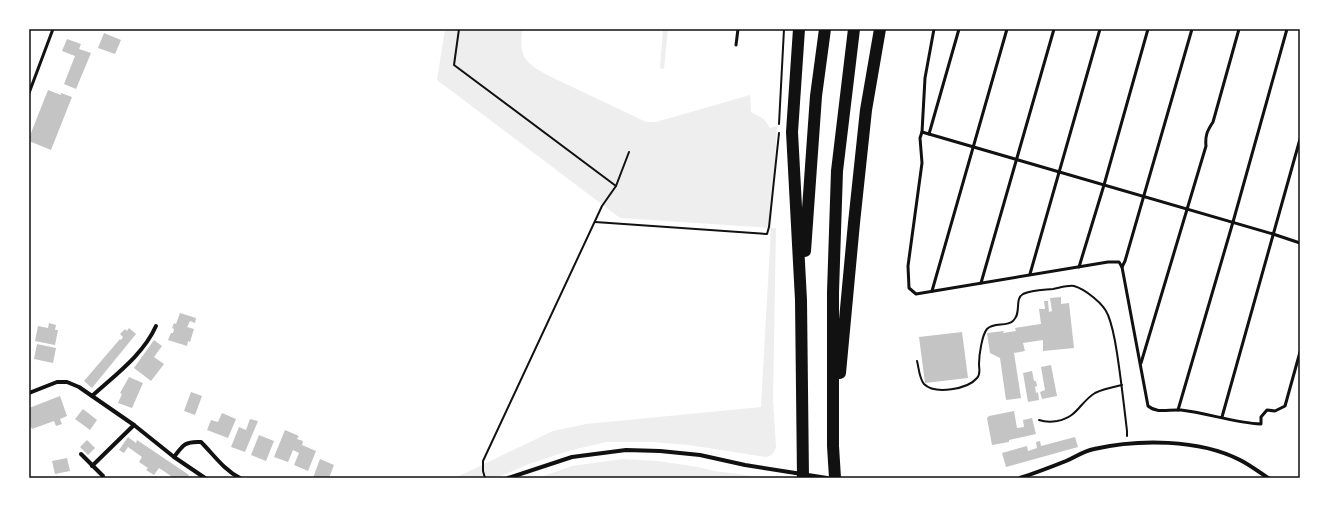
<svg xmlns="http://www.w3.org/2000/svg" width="1329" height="507" font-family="Commissioner,sans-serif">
  <rect width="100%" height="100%" fill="#fff"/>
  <g fill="#eee">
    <path d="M445,29H522C520,56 522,60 545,74L646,122H656L750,95L751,112L764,119L770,128L777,126L771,228H776L773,400L776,447C774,453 772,456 766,457L689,445L651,442H606L568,451L529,464L496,478H455L553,431L586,424L761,407L771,228L620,218L437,80Z"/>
    <polygon points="663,29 668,29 664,69 660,68"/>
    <polygon points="622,459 658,461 698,467 715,471 768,478 538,478 572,466"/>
  </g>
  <g fill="#c4c4c4">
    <polygon points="104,33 121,40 115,54 98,48"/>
    <polygon points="67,39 81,44 79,49 91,53 76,89 64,84 75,56 62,51"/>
    <polygon points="48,90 61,95 61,93 72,97 51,150 29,141 29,138"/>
    <polygon points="1061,297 1061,304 1069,303 1074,348 1043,351 1043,340 1023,343 1025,351 1014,353 1021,398 1006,400 1000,358 990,353 987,333 1004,331 1003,333 1016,331 1015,328 1041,324 1039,309 1045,309 1044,301 1048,301 1049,312 1052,311 1050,298"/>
    <polygon points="180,313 196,318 195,323 190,321 187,327 194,329 190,342 188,341 187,346 168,340 171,333 173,333 174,329 172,328 174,323 176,324"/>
    <polygon points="49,323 56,325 55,330 58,330 55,345 35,341 38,326 48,328"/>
    <polygon points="129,328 136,334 92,388 84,381 120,339 121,340 123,337 120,334 125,329 127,331"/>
    <polygon points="962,332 968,378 925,383 919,337"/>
    <polygon points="154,340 162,346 154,357 164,364 151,381 134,368"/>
    <polygon points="37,344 56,348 53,363 34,359"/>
    <polygon points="1051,365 1057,396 1042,399 1040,392 1045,390 1041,367"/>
    <polygon points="1032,371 1034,381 1036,381 1037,386 1035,387 1036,393 1038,392 1039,400 1028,402 1023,373"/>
    <polygon points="129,377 143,383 132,408 118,403 122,394 120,393"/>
    <polygon points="191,392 202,396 195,415 184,411"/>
    <polygon points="60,396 67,416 60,419 62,424 56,426 54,421 32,429 29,424 29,408"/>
    <polygon points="83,409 97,420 90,430 75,419"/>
    <polygon points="1014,411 1017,428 1024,427 1023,420 1032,418 1036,434 1009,440 1009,442 992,445 987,418 989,416"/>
    <polygon points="222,413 236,419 228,438 207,430 211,420 218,422"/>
    <polygon points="250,419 258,421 245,452 231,447 239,427 246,430"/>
    <polygon points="285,430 299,436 297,439 303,441 302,445 316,451 308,471 294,465 299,453 293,450 288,462 274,457"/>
    <polygon points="259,435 274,441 266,461 251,455"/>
    <polygon points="128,437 136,443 137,440 189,475 187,478 169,478 171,476 159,468 154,475 146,470 148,468 139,462 142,457 128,447 124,453 119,450"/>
    <polygon points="1075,437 1078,447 1006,467 1002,453 1027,446 1028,451 1037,448 1036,442 1040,441 1041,446"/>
    <polygon points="87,440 95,448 88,455 80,447"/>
    <polygon points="67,458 70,471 55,474 52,461"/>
    <polygon points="320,459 334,465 329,478 313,478"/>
  </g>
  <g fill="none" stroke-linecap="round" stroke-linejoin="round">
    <g stroke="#111" stroke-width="2">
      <polyline points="459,29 454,65 616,186"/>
      <polyline points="779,124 784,29"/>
      <polyline points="595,222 767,234 769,227 779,133"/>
      <path d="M917,361C919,368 919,378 924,384C935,395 968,389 977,378C981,374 979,369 979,364C979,355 982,335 987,329C994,322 1006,327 1013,321C1022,313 1014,299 1023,294C1032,290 1044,290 1053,289C1059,288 1068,285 1074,286C1085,289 1104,304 1108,315C1113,327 1115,340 1117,353C1121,379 1124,405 1127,431V436"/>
      <path d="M1039,420C1045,422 1051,422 1057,421C1078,417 1079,403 1095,393C1103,389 1113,387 1122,385"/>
      <polyline points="485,478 483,471 483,461 602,206 616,186 629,152"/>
    </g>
    <g stroke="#111" stroke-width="3">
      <path d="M934,29L925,78L922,132L920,138L922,163L908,266L909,288L916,294L1108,262H1119L1122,267L1148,406C1158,414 1169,409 1181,410C1208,413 1234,423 1261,424V417L1267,410L1275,411L1285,406L1300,352"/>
      <polyline points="736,45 738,29"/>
      <polyline points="29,93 53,29"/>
      <polyline points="922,132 1273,234 1300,243"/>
      <polyline points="929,134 959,29"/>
      <polyline points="1079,267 1104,185 1148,29"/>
      <polyline points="1122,267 1125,261 1192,29"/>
      <polyline points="1030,274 1100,29"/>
      <polyline points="981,283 1054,29"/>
      <polyline points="932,291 1007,29"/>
      <path d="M1141,363L1206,146C1205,136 1207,131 1213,122L1239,29"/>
      <polyline points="1178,410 1233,222 1287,29"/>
      <polyline points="1222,417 1300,139"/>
    </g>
    <g stroke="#111" stroke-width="4">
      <polyline points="29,393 57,382 67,382 79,387 134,425 174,457 205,478"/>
      <path d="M92,396C115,375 143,355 156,326"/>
      <polyline points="81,454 103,476"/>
      <path d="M174,457C183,445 185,441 201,442C213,454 224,470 240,478"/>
      <polyline points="92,466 134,425"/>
      <polyline points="508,478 572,457 626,450 660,451 700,455 745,465 827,478"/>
      <path d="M1020,478C1035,473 1051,467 1066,461C1075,457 1084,451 1094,449C1138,439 1199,439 1240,460C1250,465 1259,472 1268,478"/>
    </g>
    <g stroke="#111" stroke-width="12">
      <polyline points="799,29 792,132 801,300 803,478"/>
      <polyline points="805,251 816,96 825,29"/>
      <polyline points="840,373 854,223 866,110 880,29"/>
      <polyline points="835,478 833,446 833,292 837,171 854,29"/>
    </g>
  </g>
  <rect width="1329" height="507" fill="none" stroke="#ffffff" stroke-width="60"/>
  <rect x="30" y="30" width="1269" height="447" fill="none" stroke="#111" stroke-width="1.5"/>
</svg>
